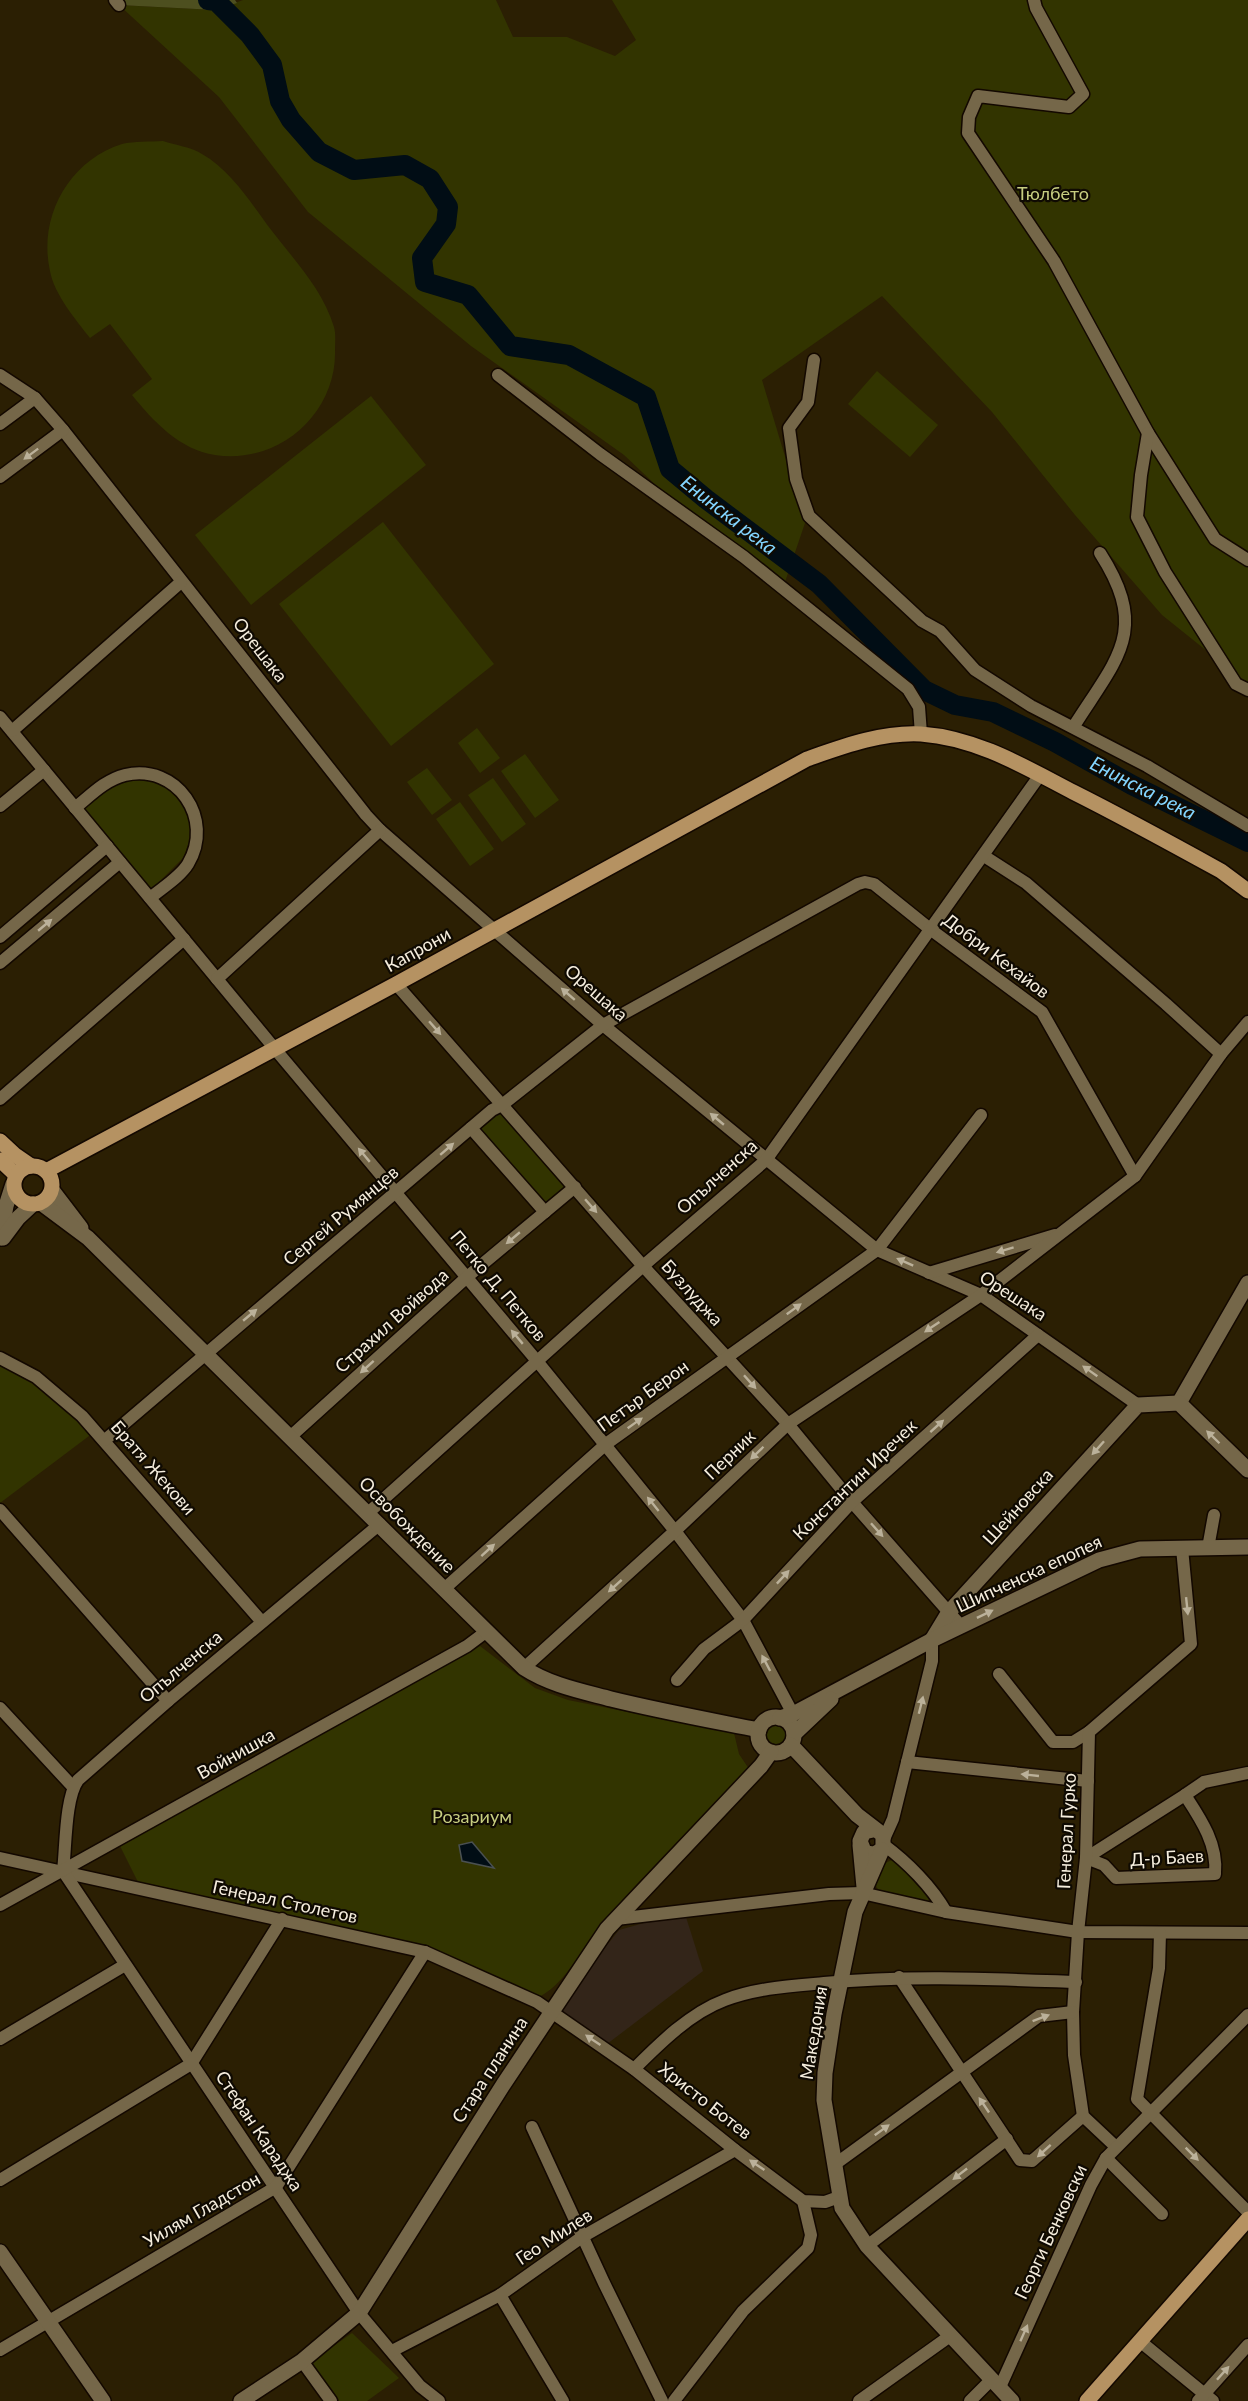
<svg xmlns="http://www.w3.org/2000/svg" width="1248" height="2401" font-family="Lato,sans-serif">
  <rect width="100%" height="100%" fill="#2b1f03"/>
  <polygon fill="#332519" points="686,1917 703,1971 607,2044 560,2011 588,1969 619,1930 644,1923"/>
  <g fill="#323400">
    <polygon points="243,0 496,0 513,37 567,37 615,56 636,40 612,0 1248,0 1248,684 1162,615 1075,515 992,412 882,296 762,380 805,523 785,582 662,491 624,455 471,346 308,212 219,97 119,5 215,10"/>
    <path d="M163,141C175,145 191,147 202,154C232,171 252,205 272,231C295,261 323,290 334,327C336,334 335,342 335,350C337,413 279,465 215,455C180,450 153,421 132,395L152,379L110,324L90,338C76,320 54,294 50,271C38,218 68,161 122,144C134,141 150,142 163,141Z"/>
    <polygon points="877,371 938,425 910,457 848,404"/>
    <polygon points="371,396 426,465 251,605 195,535"/>
    <polygon points="383,522 494,664 391,746 279,604"/>
    <polygon points="477,728 500,758 480,773 458,743"/>
    <polygon points="525,754 559,800 535,818 501,771"/>
    <polygon points="427,768 452,800 432,815 407,782"/>
    <path d="M144,777L164,781L179,796L190,815L191,837L183,858L149,892L82,811C101,793 118,780 144,777Z"/>
    <polygon points="493,778 526,824 502,842 468,795"/>
    <polygon points="460,802 494,849 470,866 436,819"/>
    <polygon points="502,1110 568,1185 543,1206 477,1130"/>
    <polygon points="0,1362 34,1380 93,1433 0,1503"/>
    <path d="M480,1646L535,1688L568,1700L734,1733L739,1754L749,1769C699,1821 646,1871 600,1926C580,1950 568,1980 541,1996L425,1952L141,1888L120,1846Z"/>
    <circle cx="776" cy="1735" r="11"/>
    <polygon points="892,1860 899,1862 928,1892 929,1903 879,1891 876,1886 885,1863"/>
    <polygon points="352,2333 399,2378 367,2401 339,2401 311,2362"/>
  </g>
  <polygon fill="#4d4f1f" points="115,0 235,0 237,3 215,10 119,5"/>
  <polygon fill="#010d15" stroke="#4a5051" stroke-width="1.5" points="472,1842 494,1868 462,1861 459,1845"/>
  <g fill="none" stroke-linecap="round" stroke-linejoin="round">
    <polyline stroke="#010d15" stroke-width="20" points="208,0 216,1 250,35 272,65 280,101 291,120 319,152 354,170 405,165 430,179 448,207 446,224 422,258 425,282 468,295 510,346 569,355 646,397 670,469 706,499 819,584 924,690 955,705 993,712 1055,742 1132,785 1248,842"/>
    <defs>
      <g id="street">
        <polyline points="115,0 119,5"/>
        <polyline points="1034,0 1036,8 1083,94 1069,107 978,96 969,117 968,133 1054,261 1148,433 1215,539 1248,560"/>
        <polyline points="814,360 808,402 789,428 796,479 809,516 922,621 940,631 975,670 1031,706 1147,766 1248,826"/>
        <polyline points="0,375 35,398 63,430 366,815 380,830 603,1025 877,1250 981,1295 1138,1405"/>
        <polyline points="498,375 600,454 744,557 908,689 919,707 921,734"/>
        <polyline points="0,424 35,398"/>
        <polyline points="1148,433 1141,475 1137,517 1165,572 1236,684 1248,690"/>
        <polyline points="0,477 63,430"/>
        <polyline points="0,717 275,1049 537,1361 675,1531 743,1620 793,1714"/>
        <path d="M1074,726C1117,658 1150,631 1100,553"/>
        <polyline points="12,731 181,582"/>
        <polyline points="0,806 44,770"/>
        <path d="M75,808C91,795 105,780 125,775C177,763 215,819 188,864C180,877 162,888 150,898"/>
        <polyline points="984,856 1026,883 1166,1004 1221,1054"/>
        <polyline points="0,937 107,846"/>
        <polyline points="0,963 120,862"/>
        <polyline points="217,979 380,830"/>
        <polyline points="396,984 643,1266 788,1424 852,1502 961,1626"/>
        <polyline points="0,1099 184,939"/>
        <polyline points="471,1128 545,1212"/>
        <polyline points="929,1273 1055,1235"/>
        <polyline points="0,1358 36,1377 82,1416 262,1622"/>
        <polyline points="290,1437 467,1277 575,1187"/>
        <polyline points="105,1440 492,1110 502,1105 603,1025 858,884 865,882 874,884 930,929 1042,1012 1135,1176"/>
        <polyline points="0,1510 168,1701"/>
        <polyline points="368,1513 643,1266 766,1160 1040,775"/>
        <polyline points="1208,1548 1214,1515"/>
        <polyline points="444,1589 606,1444 877,1250 981,1115"/>
        <polyline points="524,1668 675,1531 788,1424 981,1295 1135,1176 1221,1054 1248,1022"/>
        <polyline points="999,1674 1053,1742 1073,1742 1089,1732"/>
        <polyline points="677,1680 704,1649 743,1620 852,1502 1038,1335"/>
        <polyline points="0,1708 73,1787"/>
        <polyline points="907,1762 1088,1781"/>
        <path d="M1185,1795C1200,1818 1218,1844 1215,1874L1116,1878L1104,1865L1086,1858Z"/>
        <polyline points="1185,1795 1204,1782 1248,1773"/>
        <polyline points="884,1839 893,1819 932,1661 932,1640"/>
        <path d="M884,1845C907,1862 932,1887 946,1912"/>
        <polyline points="0,1858 425,1952 537,2002 634,2069 735,2150 803,2201 825,2202 839,2197"/>
        <polyline points="63,1871 359,2313 420,2386 439,2401"/>
        <path d="M63,1871C66,1846 65,1798 78,1780L168,1701L380,1524"/>
        <polyline points="0,1905 467,1646 487,1631"/>
        <polyline points="616,1919 829,1894 862,1893 946,1912 1078,1932 1248,1933"/>
        <polyline points="1160,1933 1159,1968 1137,2099 1248,2212"/>
        <polyline points="899,1977 1020,2160 1032,2161 1083,2116"/>
        <polyline points="0,2039 125,1965"/>
        <path d="M634,2069C659,2044 690,2013 725,2000C756,1988 791,1986 824,1983C908,1975 992,1979 1076,1982"/>
        <polyline points="532,2127 604,2283 662,2401"/>
        <polyline points="1116,2147 1083,2116 1074,2055 1073,2012 1078,1932 1086,1858 1089,1732 1191,1644 1182,1548"/>
        <polyline points="1106,2158 1162,2214"/>
        <polyline points="834,2165 1039,2016 1073,2012"/>
        <polyline points="0,2180 191,2064 282,1919"/>
        <polyline points="867,2246 1007,2139"/>
        <polyline points="500,2295 563,2401"/>
        <polyline points="1141,2342 1213,2401"/>
        <polyline points="0,2350 276,2187 425,1952"/>
        <polyline points="392,2351 500,2295 582,2237 735,2150"/>
        <polyline points="302,2361 331,2401"/>
        <polyline points="1000,2387 1091,2185 1106,2158 1248,2015"/>
        <polyline points="674,2401 743,2311 808,2248 811,2235 803,2201"/>
        <polyline points="859,2401 950,2336"/>
        <polyline points="970,2401 992,2379"/>
        <polyline points="1198,2401 1248,2345"/>
      </g>
      <g id="secondary">
        <polyline points="52,1190 81,1228"/>
        <path d="M41,1203L88,1238L524,1668C550,1685 581,1691 611,1699C660,1711 709,1720 759,1730"/>
        <polyline points="0,1238 6,1206 13,1184"/>
        <polyline points="3,1238 18,1218 33,1204"/>
        <polyline points="1179,1403 1248,1283"/>
        <polyline points="932,1640 949,1612 1138,1405 1179,1403 1248,1470"/>
        <circle cx="776" cy="1735" r="18"/>
        <polyline points="780,1718 793,1714 932,1640 1099,1560 1140,1549 1248,1547"/>
        <polyline points="794,1734 831,1699"/>
        <path d="M791,1745L857,1815L883,1835V1847C878,1854 872,1856 864,1851L860,1841L864,1832L873,1830"/>
        <polyline points="860,1845 864,1887"/>
        <polyline points="882,1850 855,1912 834,2014 825,2073 824,2100 842,2208 867,2246 1012,2401"/>
        <polyline points="0,2252 103,2401"/>
        <polyline points="241,2401 302,2361 359,2313 503,2085 607,1929 761,1766 771,1752"/>
      </g>
      <g id="primary">
        <polyline points="0,1141 15,1155 31,1166"/>
        <polyline points="0,1160 16,1175"/>
        <circle cx="33" cy="1185" r="19"/>
        <path d="M46,1171L396,984L807,759C844,746 882,732 921,734C977,738 1025,767 1073,792C1123,817 1172,844 1221,871L1248,891"/>
        <polyline points="1087,2401 1248,2219"/>
      </g>
    </defs>
    <use href="#street" stroke="#130800" stroke-width="15"/>
    <use href="#secondary" stroke="#130800" stroke-width="18"/>
    <use href="#primary" stroke="#130800" stroke-width="18"/>
    <use href="#street" stroke="#756749" stroke-width="12"/>
    <use href="#secondary" stroke="#756749" stroke-width="15"/>
    <use href="#primary" stroke="#b59262" stroke-width="15"/>
  </g>
  <defs><path id="oneway-solid" d="M-6-.8H1V-3.2L6.5 0L1 3.2V.8H-6Z" transform="scale(1.5)"/></defs>
  <g fill="#bbb19a">
    <use href="#oneway-solid" transform="translate(31 454) rotate(143)"/>
    <use href="#oneway-solid" transform="translate(45 925) rotate(-40)"/>
    <use href="#oneway-solid" transform="translate(568 994) rotate(-139)"/>
    <use href="#oneway-solid" transform="translate(435 1028) rotate(49)"/>
    <use href="#oneway-solid" transform="translate(717 1119) rotate(-140)"/>
    <use href="#oneway-solid" transform="translate(447 1149) rotate(-41)"/>
    <use href="#oneway-solid" transform="translate(364 1155) rotate(-130)"/>
    <use href="#oneway-solid" transform="translate(591 1206) rotate(49)"/>
    <use href="#oneway-solid" transform="translate(513 1238) rotate(140)"/>
    <use href="#oneway-solid" transform="translate(1005 1250) rotate(163)"/>
    <use href="#oneway-solid" transform="translate(905 1262) rotate(-156)"/>
    <use href="#oneway-solid" transform="translate(794 1309) rotate(-36)"/>
    <use href="#oneway-solid" transform="translate(250 1315) rotate(-40)"/>
    <use href="#oneway-solid" transform="translate(932 1327) rotate(146)"/>
    <use href="#oneway-solid" transform="translate(517 1337) rotate(-130)"/>
    <use href="#oneway-solid" transform="translate(367 1367) rotate(138)"/>
    <use href="#oneway-solid" transform="translate(1090 1371) rotate(-145)"/>
    <use href="#oneway-solid" transform="translate(750 1382) rotate(48)"/>
    <use href="#oneway-solid" transform="translate(635 1423) rotate(-35)"/>
    <use href="#oneway-solid" transform="translate(937 1426) rotate(-42)"/>
    <use href="#oneway-solid" transform="translate(1213 1437) rotate(-136)"/>
    <use href="#oneway-solid" transform="translate(1098 1448) rotate(132)"/>
    <use href="#oneway-solid" transform="translate(757 1453) rotate(136)"/>
    <use href="#oneway-solid" transform="translate(653 1504) rotate(-129)"/>
    <use href="#oneway-solid" transform="translate(877 1530) rotate(48)"/>
    <use href="#oneway-solid" transform="translate(488 1550) rotate(-42)"/>
    <use href="#oneway-solid" transform="translate(783 1577) rotate(-47)"/>
    <use href="#oneway-solid" transform="translate(615 1586) rotate(138)"/>
    <use href="#oneway-solid" transform="translate(1187 1606) rotate(84)"/>
    <use href="#oneway-solid" transform="translate(985 1614) rotate(-26)"/>
    <use href="#oneway-solid" transform="translate(766 1663) rotate(-118)"/>
    <use href="#oneway-solid" transform="translate(921 1705) rotate(-76)"/>
    <use href="#oneway-solid" transform="translate(1030 1775) rotate(-174)"/>
    <use href="#oneway-solid" transform="translate(1041 2018) rotate(-21)"/>
    <use href="#oneway-solid" transform="translate(593 2040) rotate(-146)"/>
    <use href="#oneway-solid" transform="translate(984 2105) rotate(-124)"/>
    <use href="#oneway-solid" transform="translate(882 2130) rotate(-36)"/>
    <use href="#oneway-solid" transform="translate(1044 2151) rotate(138)"/>
    <use href="#oneway-solid" transform="translate(1192 2154) rotate(45)"/>
    <use href="#oneway-solid" transform="translate(757 2165) rotate(-146)"/>
    <use href="#oneway-solid" transform="translate(960 2174) rotate(142)"/>
    <use href="#oneway-solid" transform="translate(1024 2333) rotate(-66)"/>
    <use href="#oneway-solid" transform="translate(1223 2373) rotate(-48)"/>
  </g>
  <g text-anchor="middle" stroke-width="4.5" stroke-linejoin="round" paint-order="stroke">
    <g font-size="18" fill="#c7cd80" stroke="#0f0a02">
      <text x="1053" y="200">Тюлбето</text>
      <text x="472" y="1823">Розариум</text>
    </g>
    <g font-size="18" fill="#f5eddd" stroke="#0f0a02">
      <text transform="translate(260 650) rotate(52)" y="6">Орешака</text>
      <text transform="translate(418 950) rotate(-29)" y="6">Капрони</text>
      <text transform="translate(996 956) rotate(37)" y="6">Добри Кехайов</text>
      <text transform="translate(596 993) rotate(41)" y="6">Орешака</text>
      <text transform="translate(717 1177) rotate(-42)" y="6">Опълченска</text>
      <text transform="translate(341 1216) rotate(-40)" y="6">Сергей Румянцев</text>
      <text transform="translate(498 1286) rotate(50)" y="6">Петко Д. Петков</text>
      <text transform="translate(692 1293) rotate(48)" y="6">Бузлуджа</text>
      <text transform="translate(1013 1296) rotate(33)" y="6">Орешака</text>
      <text transform="translate(392 1321) rotate(-42)" y="6">Страхил Войвода</text>
      <text transform="translate(643 1396) rotate(-36)" y="6">Петър Берон</text>
      <text transform="translate(730 1455) rotate(-44)" y="6">Перник</text>
      <text transform="translate(153 1468) rotate(49)" y="6">Братя Жекови</text>
      <text transform="translate(855 1480) rotate(-44)" y="6">Константин Иречек</text>
      <text transform="translate(1018 1507) rotate(-48)" y="6">Шейновска</text>
      <text transform="translate(407 1525) rotate(45)" y="6">Освобождение</text>
      <text transform="translate(1029 1574) rotate(-25)" y="6">Шипченска епопея</text>
      <text transform="translate(181 1667) rotate(-40)" y="6">Опълченска</text>
      <text transform="translate(236 1754) rotate(-29)" y="6">Войнишка</text>
      <text transform="translate(1067 1831) rotate(-87)" y="6">Генерал Гурко</text>
      <text transform="translate(1167 1858) rotate(-3)" y="6">Д-р Баев</text>
      <text transform="translate(285 1902) rotate(12)" y="6">Генерал Столетов</text>
      <text transform="translate(814 2033) rotate(-81)" y="6">Македония</text>
      <text transform="translate(490 2070) rotate(-57)" y="6">Стара планина</text>
      <text transform="translate(705 2101) rotate(38)" y="6">Христо Ботев</text>
      <text transform="translate(259 2131) rotate(56)" y="6">Стефан Караджа</text>
      <text transform="translate(202 2210) rotate(-30)" y="6">Уилям Гладстон</text>
      <text transform="translate(1051 2232) rotate(-65)" y="6">Георги Бенковски</text>
      <text transform="translate(554 2237) rotate(-33)" y="6">Гео Милев</text>
    </g>
    <g font-size="20" font-style="italic" fill="#83d5ff" stroke="#0f0a02">
      <text transform="translate(729 515) rotate(38)" y="7">Енинска река</text>
      <text transform="translate(1143 788) rotate(27)" y="7">Енинска река</text>
    </g>
  </g>
</svg>
